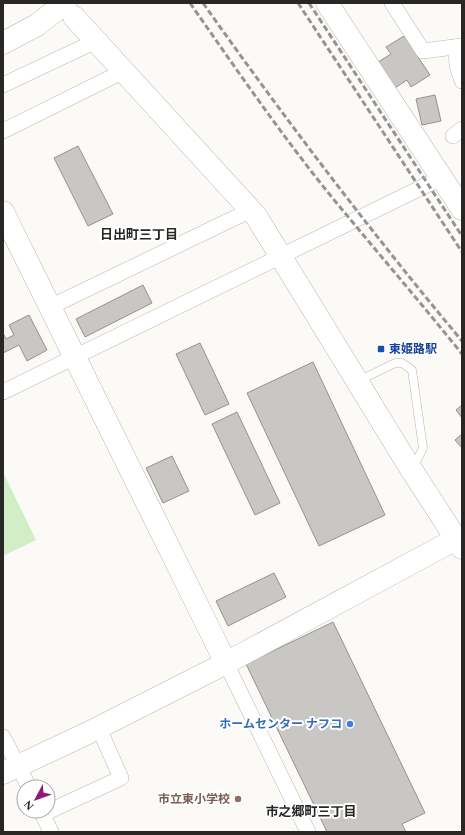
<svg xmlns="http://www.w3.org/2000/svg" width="465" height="835" font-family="Spectral,'Noto Sans JP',serif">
  <rect width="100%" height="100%" fill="#fcfaf7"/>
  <polygon fill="#d1eec7" points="3,472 36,540 3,556"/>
  <g fill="#c9c7c4" stroke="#94928f">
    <polygon points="404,36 430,75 411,87 407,80 395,88 378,62 391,54 386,47"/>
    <polygon points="435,95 441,121 422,125 416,99"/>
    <polygon points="78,146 113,214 88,226 54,158"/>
    <polygon points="143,285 152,303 85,337 76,319"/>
    <polygon points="29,315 47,350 27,361 19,345 3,353 3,333 6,339 14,335 9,325"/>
    <polygon points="200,343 229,404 205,415 176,354"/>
    <polygon points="313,362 385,515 319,546 247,393"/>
    <polygon points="462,405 462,418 456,410"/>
    <polygon points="237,412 280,503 255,515 212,424"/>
    <polygon points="462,434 462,448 455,440"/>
    <polygon points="172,456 189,491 163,503 146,468"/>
    <polygon points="274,573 286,597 228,626 216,601"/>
    <polygon points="333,622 425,813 402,824 406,832 327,832 246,664"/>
  </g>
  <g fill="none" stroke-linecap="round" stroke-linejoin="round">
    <defs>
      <polyline id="lane" points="358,381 395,363 402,363 412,370 423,448 417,460 409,465"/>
      <g id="street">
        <polyline points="392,3 423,51 462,46"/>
        <polyline points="456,47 457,66 462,81"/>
        <polyline points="3,85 96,41"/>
        <polyline points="3,131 124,71"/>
        <polyline points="453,136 462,129"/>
        <polyline points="50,307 251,210"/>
        <polyline points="3,392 441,178"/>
        <polyline points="226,663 308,832"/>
        <polyline points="3,737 29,787"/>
        <polyline points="41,811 51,832"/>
        <polyline points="43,814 121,778 98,726"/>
      </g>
      <g id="secondary">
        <polyline points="327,3 462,209"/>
        <polyline points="74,17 256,216 409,466 462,548"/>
        <polyline points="3,43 37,25 65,3"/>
        <polyline points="3,212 226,663"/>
        <polyline points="3,773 88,733 226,663 456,539 462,537"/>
      </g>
    </defs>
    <use href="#lane" stroke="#bab7b4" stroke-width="9"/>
    <use href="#street" stroke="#bab7b4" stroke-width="16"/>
    <use href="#secondary" stroke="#bab7b4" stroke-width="23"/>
    <use href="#lane" stroke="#fff" stroke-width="8"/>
    <use href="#street" stroke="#fff" stroke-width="15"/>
    <use href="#secondary" stroke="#fff" stroke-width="22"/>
    <g stroke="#969492" stroke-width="3" stroke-dasharray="6 3" stroke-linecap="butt">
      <path d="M190,3C234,66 278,130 326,190C371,245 417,298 462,354"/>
      <path d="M203,3C285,119 371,232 462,341"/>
      <polyline points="298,3 462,252"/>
      <polyline points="309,3 462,236"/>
    </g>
  </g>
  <rect fill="#1a4fb4" stroke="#fff" stroke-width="1.5" x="377" y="345" width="8" height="8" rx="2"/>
  <circle fill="#3f7fe0" stroke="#fff" stroke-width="1.5" cx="350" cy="724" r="4"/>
  <circle fill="#8d6e63" stroke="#fff" stroke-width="1.5" cx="238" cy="799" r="4"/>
  <g text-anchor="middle" stroke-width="4" stroke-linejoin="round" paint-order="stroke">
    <g font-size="12" font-weight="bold" fill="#164399" stroke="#fff" text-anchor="start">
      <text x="389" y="353">東姫路駅</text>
    </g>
    <g font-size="12" font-weight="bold" fill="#366cbe" stroke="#fff" text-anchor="end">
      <text x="342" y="728">ホームセンター ナフコ</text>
    </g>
    <g font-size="12" font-weight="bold" fill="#785e54" stroke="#fff" text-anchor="end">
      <text x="230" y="803">市立東小学校</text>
    </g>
    <g font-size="13" font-weight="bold" fill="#282726" stroke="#fff">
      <text x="139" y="239">日出町三丁目</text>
      <text x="311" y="816">市之郷町三丁目</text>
    </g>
  </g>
  <rect width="465" height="835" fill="none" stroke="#282726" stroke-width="8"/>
  <g transform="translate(36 799) rotate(229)"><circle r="19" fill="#ffffff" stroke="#a9a9a8"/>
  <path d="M0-3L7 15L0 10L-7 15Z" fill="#8e1b7c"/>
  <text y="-6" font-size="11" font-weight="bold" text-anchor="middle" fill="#282726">N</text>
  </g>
</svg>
